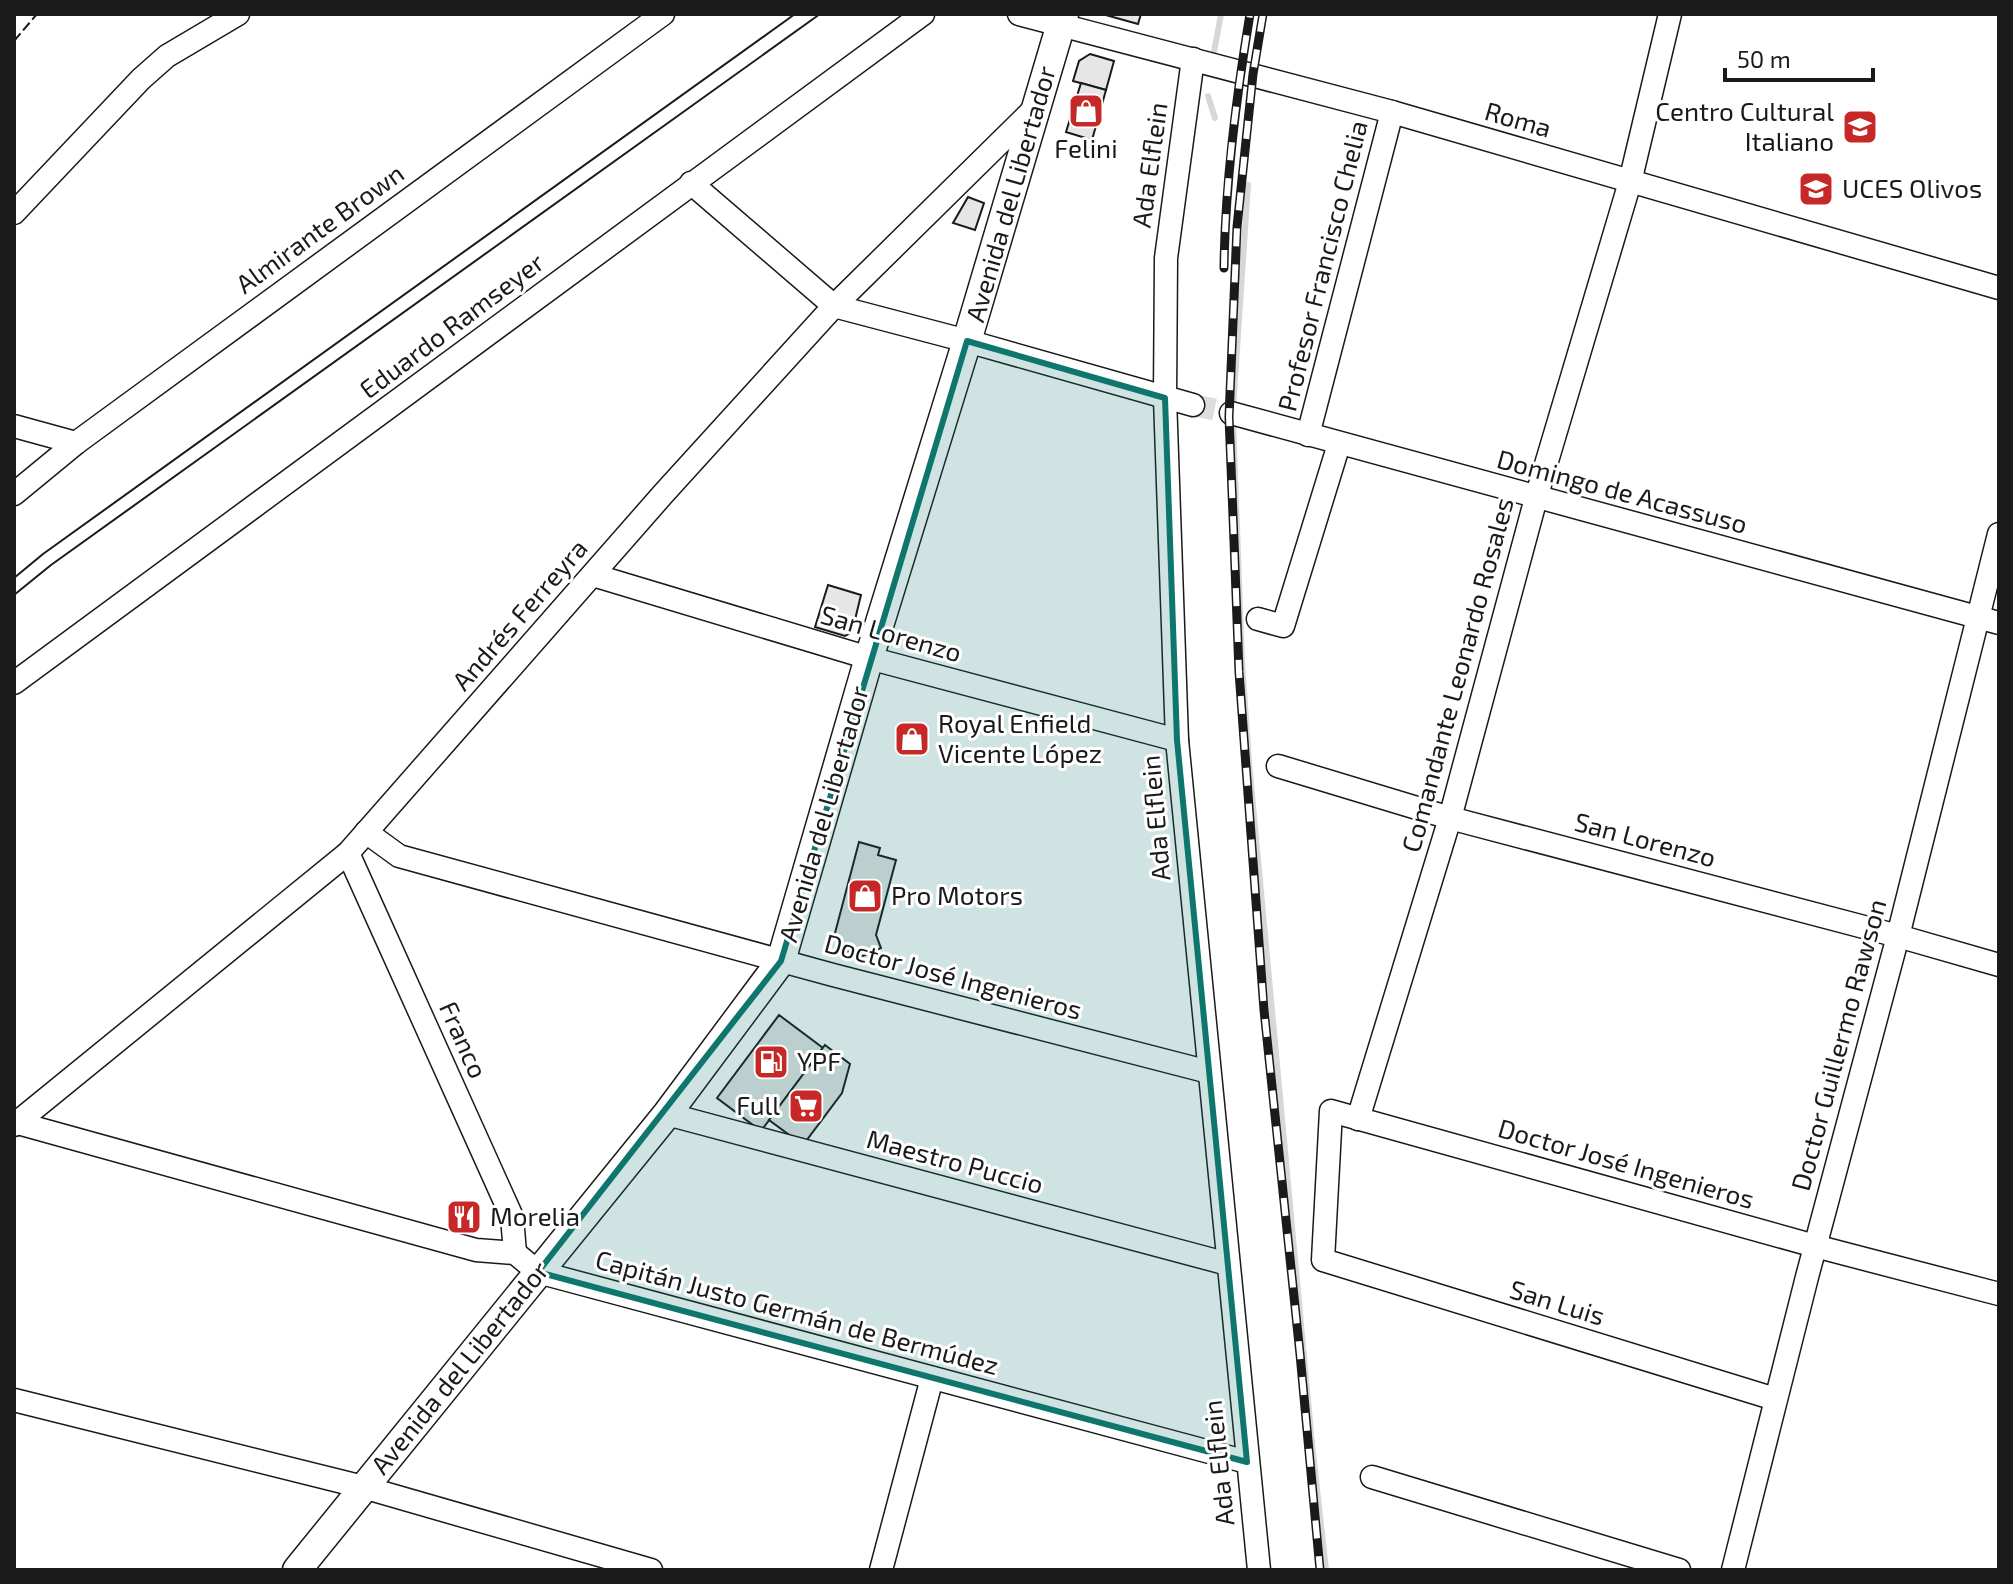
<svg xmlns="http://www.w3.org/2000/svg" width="2013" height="1584" font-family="'Exo 2',sans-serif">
  <rect width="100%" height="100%" fill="#fff"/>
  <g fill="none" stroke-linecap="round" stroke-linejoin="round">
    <g stroke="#d7d7d7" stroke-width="6">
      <polyline points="1214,52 1221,14"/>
      <polyline points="1208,96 1215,118"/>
      <polyline points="1233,409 1248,185"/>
      <polyline points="1233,420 1242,662 1249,762 1312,1443 1326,1570"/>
    </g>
  </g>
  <g fill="#e6e6e6" stroke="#1a1a1a" stroke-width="2">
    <polygon points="1102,14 1141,14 1138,24"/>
    <polygon points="1090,54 1114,61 1106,90 1073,81 1079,61"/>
    <polygon points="1081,83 1106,90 1092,140 1066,132"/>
    <polygon points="968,197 984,203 975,230 953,223"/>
    <polygon points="828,585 861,595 852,632 845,636 815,627"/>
    <polygon points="859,842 880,848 878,855 896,860 876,935 881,948 863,956 846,951 835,933"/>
    <polygon points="779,1015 823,1048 761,1131 717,1098"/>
    <polygon points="825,1045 850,1064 842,1093 803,1145 769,1120"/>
  </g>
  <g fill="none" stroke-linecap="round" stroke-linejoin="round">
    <polyline stroke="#ddd" stroke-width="22" stroke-dasharray="22 11" stroke-linecap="butt" points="1193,405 1231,413"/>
    <defs>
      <g id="minor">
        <polyline points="1019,14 1392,112 1999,288"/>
        <polyline points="1193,59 1166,258 1165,398 1177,740 1259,1570"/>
        <polyline points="691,183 834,306 967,341 1193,405"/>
        <polyline points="14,213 141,79 167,56 238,14"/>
        <polyline points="1231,413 1999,623"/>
        <polyline points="14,426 76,443"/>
        <polyline points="1308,435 1392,112"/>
        <polyline points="14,494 76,443 663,14"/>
        <polyline points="593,575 869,658 1177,740"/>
        <polyline points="1258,619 1283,626 1339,444"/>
        <polyline points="14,683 923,14"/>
        <polyline points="1278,766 1450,818 1898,936 1999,965"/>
        <polyline points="366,832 399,856 833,975 1209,1072"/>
        <polyline points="348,853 512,1217 515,1253"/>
        <polyline points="667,1114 1228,1264"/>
        <polyline points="1358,1119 1450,818 1536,498 1630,182 1670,14"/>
        <polyline points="14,1122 476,1250 515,1253 538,1272 1247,1462"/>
        <polyline points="14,1125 348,853 664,493 834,306 1036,107"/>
        <polyline points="1775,1399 1323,1260 1331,1111 1815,1246 1999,1294"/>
        <polyline points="14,1400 363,1487 651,1570"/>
        <polyline points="1372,1477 1679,1570"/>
        <polyline points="881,1570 932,1378"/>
        <polyline points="1733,1570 1807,1277 1898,936 1999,534"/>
      </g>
      <polyline id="major" points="297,1570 667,1114 781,961 869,658 967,341 1064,14"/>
    </defs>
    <use href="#minor" stroke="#1a1a1a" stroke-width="25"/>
    <use href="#major" stroke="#1a1a1a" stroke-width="31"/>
    <use href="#minor" stroke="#fff" stroke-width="22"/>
    <use href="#major" stroke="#fff" stroke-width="28"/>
    <g stroke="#1a1a1a" stroke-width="2">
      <polyline points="14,578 43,554 795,14"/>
      <polyline points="14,595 51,565 820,14"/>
    </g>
    <defs>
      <g id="rail">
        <polyline points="1263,14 1253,74 1237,227 1229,417 1234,541 1239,672 1264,1010 1300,1354 1320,1570"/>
        <path d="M1224,268C1225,184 1236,98 1250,14"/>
      </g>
    </defs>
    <use href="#rail" stroke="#1a1a1a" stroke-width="9"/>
    <use href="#rail" stroke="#fff" stroke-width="6" stroke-dasharray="18" stroke-linecap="butt"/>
    <polyline stroke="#1a1a1a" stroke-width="2" stroke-dasharray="10 4" stroke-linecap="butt" points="14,41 37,14"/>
  </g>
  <path fill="#0f766e" fill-opacity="0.2" stroke="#0f766e" stroke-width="6" stroke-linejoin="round" d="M967,341L1165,398L1177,740L1247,1462L538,1272L781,961Z"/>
  <defs>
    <symbol id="shop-square" viewBox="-11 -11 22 22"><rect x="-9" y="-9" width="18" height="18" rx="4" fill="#c62828" stroke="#fff"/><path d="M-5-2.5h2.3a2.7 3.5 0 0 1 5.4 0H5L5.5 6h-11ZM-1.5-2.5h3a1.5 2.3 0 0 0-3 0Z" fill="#fff"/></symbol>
    <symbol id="school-square" viewBox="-11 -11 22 22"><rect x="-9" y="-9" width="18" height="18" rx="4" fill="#c62828" stroke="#fff"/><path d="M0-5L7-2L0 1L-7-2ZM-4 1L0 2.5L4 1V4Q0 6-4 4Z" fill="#fff"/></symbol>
    <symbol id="university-square" viewBox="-11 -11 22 22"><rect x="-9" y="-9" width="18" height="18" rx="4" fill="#c62828" stroke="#fff"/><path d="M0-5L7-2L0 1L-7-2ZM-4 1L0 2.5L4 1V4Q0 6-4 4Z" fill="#fff"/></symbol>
    <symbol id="fuel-square" viewBox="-11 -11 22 22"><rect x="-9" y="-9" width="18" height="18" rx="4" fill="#c62828" stroke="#fff"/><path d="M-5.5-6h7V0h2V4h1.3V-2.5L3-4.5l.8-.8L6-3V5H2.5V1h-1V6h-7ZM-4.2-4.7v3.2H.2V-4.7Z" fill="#fff"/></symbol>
    <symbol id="supermarket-square" viewBox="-11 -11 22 22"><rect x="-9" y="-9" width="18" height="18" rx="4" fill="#c62828" stroke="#fff"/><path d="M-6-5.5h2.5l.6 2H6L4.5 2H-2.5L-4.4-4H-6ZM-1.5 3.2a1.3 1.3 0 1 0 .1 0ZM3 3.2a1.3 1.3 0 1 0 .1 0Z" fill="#fff"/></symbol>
    <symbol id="restaurant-square" viewBox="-11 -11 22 22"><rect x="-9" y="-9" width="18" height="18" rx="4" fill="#c62828" stroke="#fff"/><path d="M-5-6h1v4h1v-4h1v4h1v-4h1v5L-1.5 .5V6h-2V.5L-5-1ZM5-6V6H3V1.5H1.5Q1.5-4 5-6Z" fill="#fff"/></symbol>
  </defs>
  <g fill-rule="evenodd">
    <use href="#shop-square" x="1066" y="91" width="40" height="40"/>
    <use href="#school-square" x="1840" y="107" width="40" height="40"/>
    <use href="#university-square" x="1796" y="169" width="40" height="40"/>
    <use href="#shop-square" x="892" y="719" width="40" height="40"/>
    <use href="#shop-square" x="845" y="876" width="40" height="40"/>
    <use href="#fuel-square" x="751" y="1042" width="40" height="40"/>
    <use href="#supermarket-square" x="786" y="1086" width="40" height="40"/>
    <use href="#restaurant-square" x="444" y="1197" width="40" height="40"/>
  </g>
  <g text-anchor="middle" stroke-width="6" stroke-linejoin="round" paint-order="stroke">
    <g font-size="26" fill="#1a1a1a" stroke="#fff" text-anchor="start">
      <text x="1834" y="121" text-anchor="end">Centro Cultural<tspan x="1834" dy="30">Italiano</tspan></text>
      <text x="1086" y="158" text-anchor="middle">Felini</text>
      <text x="1842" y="198">UCES Olivos</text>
      <text x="938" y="733">Royal Enfield<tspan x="938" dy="30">Vicente López</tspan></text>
      <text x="891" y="905">Pro Motors</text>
      <text x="797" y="1071">YPF</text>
      <text x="780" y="1115" text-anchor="end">Full</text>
      <text x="490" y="1226">Morelia</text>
    </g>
    <g font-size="26" fill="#1a1a1a" stroke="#fff">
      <text transform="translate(1518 120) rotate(16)" y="9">Roma</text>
      <text transform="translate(1150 165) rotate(-82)" y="9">Ada Elflein</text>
      <text transform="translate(1011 194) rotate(-74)" y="9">Avenida del Libertador</text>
      <text transform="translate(320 229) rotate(-36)" y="9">Almirante Brown</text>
      <text transform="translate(1323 266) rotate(-76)" y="9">Profesor Francisco Chelia</text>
      <text transform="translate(452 326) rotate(-37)" y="9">Eduardo Ramseyer</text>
      <text transform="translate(1622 492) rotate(15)" y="9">Domingo de Acassuso</text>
      <text transform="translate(520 615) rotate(-49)" y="9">Andrés Ferreyra</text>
      <text transform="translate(891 634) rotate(16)" y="9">San Lorenzo</text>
      <text transform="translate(1458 675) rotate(-75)" y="9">Comandante Leonardo Rosales</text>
      <text transform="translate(824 814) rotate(-74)" y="9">Avenida del Libertador</text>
      <text transform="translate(1156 818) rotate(-95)" y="9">Ada Elflein</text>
      <text transform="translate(1645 840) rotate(15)" y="9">San Lorenzo</text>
      <text transform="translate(953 977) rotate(15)" y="9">Doctor José Ingenieros</text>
      <text transform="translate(463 1040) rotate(66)" y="9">Franco</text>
      <text transform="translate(1839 1045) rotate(-75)" y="9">Doctor Guillermo Rawson</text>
      <text transform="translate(955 1162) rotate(15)" y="9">Maestro Puccio</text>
      <text transform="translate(1626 1164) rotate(16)" y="9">Doctor José Ingenieros</text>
      <text transform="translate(1557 1303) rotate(17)" y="9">San Luis</text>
      <text transform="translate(797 1313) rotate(15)" y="9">Capitán Justo Germán de Bermúdez</text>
      <text transform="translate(460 1368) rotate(-51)" y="9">Avenida del Libertador</text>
      <text transform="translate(1219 1463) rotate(-96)" y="9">Ada Elflein</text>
    </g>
  </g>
  <rect width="2013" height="1584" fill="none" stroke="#1a1a1a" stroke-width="32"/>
  <path d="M1725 68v12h148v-12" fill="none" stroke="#1a1a1a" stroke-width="4"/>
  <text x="1737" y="68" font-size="24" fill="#1a1a1a" stroke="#ffffff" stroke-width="6" paint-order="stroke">50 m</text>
</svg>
